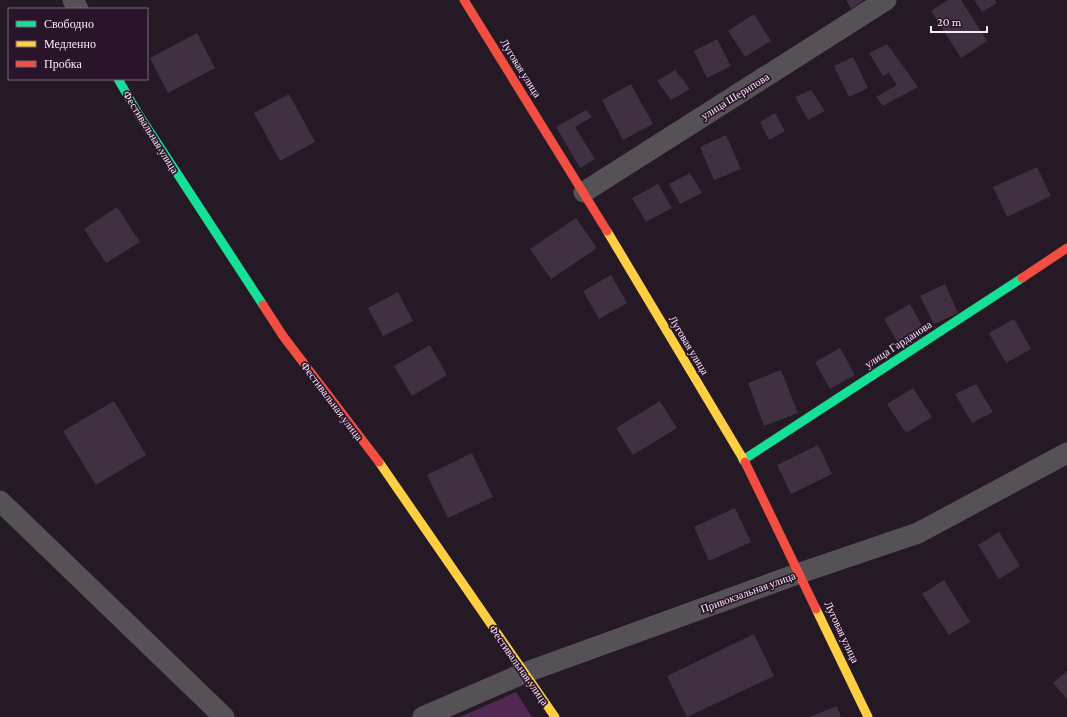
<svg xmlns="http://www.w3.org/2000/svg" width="1067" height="717" font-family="'Crimson Pro',serif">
  <rect width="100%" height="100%" fill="#241924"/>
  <polygon fill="#502852" points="516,692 532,717 460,717"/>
  <g fill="#413041">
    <polygon points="846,0 864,0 851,9"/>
    <polygon points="948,0 961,0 987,41 961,58 931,11"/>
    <polygon points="974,0 995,0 997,3 982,12"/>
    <polygon points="754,14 771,41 745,57 728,31"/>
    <polygon points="197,33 215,68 168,93 150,58"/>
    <polygon points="717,39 731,66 707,78 694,51"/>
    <polygon points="887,44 918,87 883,106 876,97 897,85 889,73 883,76 869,53"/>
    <polygon points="853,57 868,88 849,97 834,66"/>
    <polygon points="675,70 690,89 671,100 657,81"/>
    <polygon points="631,84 653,124 623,140 602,100"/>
    <polygon points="811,90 825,111 808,120 795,97"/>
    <polygon points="289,94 315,142 280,161 254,113"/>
    <polygon points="586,110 592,117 575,127 595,159 580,168 556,127"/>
    <polygon points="775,113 785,131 769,140 760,122"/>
    <polygon points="726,135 741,169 714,180 700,147"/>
    <polygon points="1037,167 1051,196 1007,217 993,187"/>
    <polygon points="690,173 702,193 680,204 669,184"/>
    <polygon points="658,184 672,208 646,222 632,198"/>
    <polygon points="117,207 140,242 106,263 84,229"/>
    <polygon points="576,218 597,248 551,279 530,249"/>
    <polygon points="611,275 627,303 599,319 583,291"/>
    <polygon points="945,284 958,313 934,324 920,296"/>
    <polygon points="398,292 413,321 383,336 368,308"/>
    <polygon points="910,304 924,329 898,343 884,319"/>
    <polygon points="1014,319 1031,349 1006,363 989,333"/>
    <polygon points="430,345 447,375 412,396 394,366"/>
    <polygon points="840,348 855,375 830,389 815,362"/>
    <polygon points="781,370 798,413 764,426 748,383"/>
    <polygon points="976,384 993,412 972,423 955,394"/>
    <polygon points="913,388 932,417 906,433 887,404"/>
    <polygon points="114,401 146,455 96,485 63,431"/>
    <polygon points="660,401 677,428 633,455 616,428"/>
    <polygon points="818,445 832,474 791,494 777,465"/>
    <polygon points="472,453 493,497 448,518 427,475"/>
    <polygon points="735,508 751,542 709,561 694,527"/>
    <polygon points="999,532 1020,566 999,579 978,545"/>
    <polygon points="944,580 970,622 949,635 922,594"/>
    <polygon points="754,634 774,676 687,717 667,676"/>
    <polygon points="1067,671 1067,699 1053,683"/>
    <polygon points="837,706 841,717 809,717"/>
  </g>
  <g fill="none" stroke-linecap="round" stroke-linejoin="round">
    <g stroke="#565156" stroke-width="21">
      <polyline points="73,0 78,9"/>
      <polyline points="584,192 886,0"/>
      <polyline points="0,501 224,717"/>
      <polyline points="423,717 524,673 800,573 918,533 1067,453"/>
    </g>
    <g stroke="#16e098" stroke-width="9">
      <polyline points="118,79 139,115 263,305"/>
      <polyline points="743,460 1022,278"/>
    </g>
    <g stroke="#ffcf43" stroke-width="9">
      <polyline points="607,231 745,462"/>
      <polyline points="379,462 555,717"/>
      <polyline points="816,609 868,717"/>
    </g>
    <g stroke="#f24e42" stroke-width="9">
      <polyline points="464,0 607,231"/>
      <polyline points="1022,278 1067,248"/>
      <polyline points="263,305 283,336 379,462"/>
      <polyline points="745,462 816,609"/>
    </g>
  </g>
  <g text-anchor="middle" stroke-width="3.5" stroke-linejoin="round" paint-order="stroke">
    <g font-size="11" fill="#f8e9f8" stroke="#291429">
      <text transform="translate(521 68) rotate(58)" y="4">Луговая улица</text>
      <text transform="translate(735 96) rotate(-32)" y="4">улица Шерипова</text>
      <text transform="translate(151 132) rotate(58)" y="4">Фестивальная улица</text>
      <text transform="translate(898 344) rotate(-33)" y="4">улица Гарданова</text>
      <text transform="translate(689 345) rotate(59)" y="4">Луговая улица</text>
      <text transform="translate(332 401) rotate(53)" y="4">Фестивальная улица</text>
      <text transform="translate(748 592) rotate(-20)" y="4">Привокзальная улица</text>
      <text transform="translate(842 632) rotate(65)" y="4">Луговая улица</text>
      <text transform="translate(519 665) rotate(55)" y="4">Фестивальная улица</text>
    </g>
  </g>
  <rect x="8" y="8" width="140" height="72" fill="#291429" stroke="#7c697c"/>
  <rect x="16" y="21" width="20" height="6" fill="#16e098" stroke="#7c697c"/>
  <text x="44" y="28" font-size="12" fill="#f8e9f8">Свободно</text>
  <rect x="16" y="41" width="20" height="6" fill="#ffcf43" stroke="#7c697c"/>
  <text x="44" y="48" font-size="12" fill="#f8e9f8">Медленно</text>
  <rect x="16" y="61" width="20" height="6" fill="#f24e42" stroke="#7c697c"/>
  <text x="44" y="68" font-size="12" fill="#f8e9f8">Пробка</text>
  <path d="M931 26v6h56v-6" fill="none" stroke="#f8e9f8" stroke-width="2"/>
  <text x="937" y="26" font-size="12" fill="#f8e9f8" stroke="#291429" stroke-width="3" paint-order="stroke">20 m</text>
</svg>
